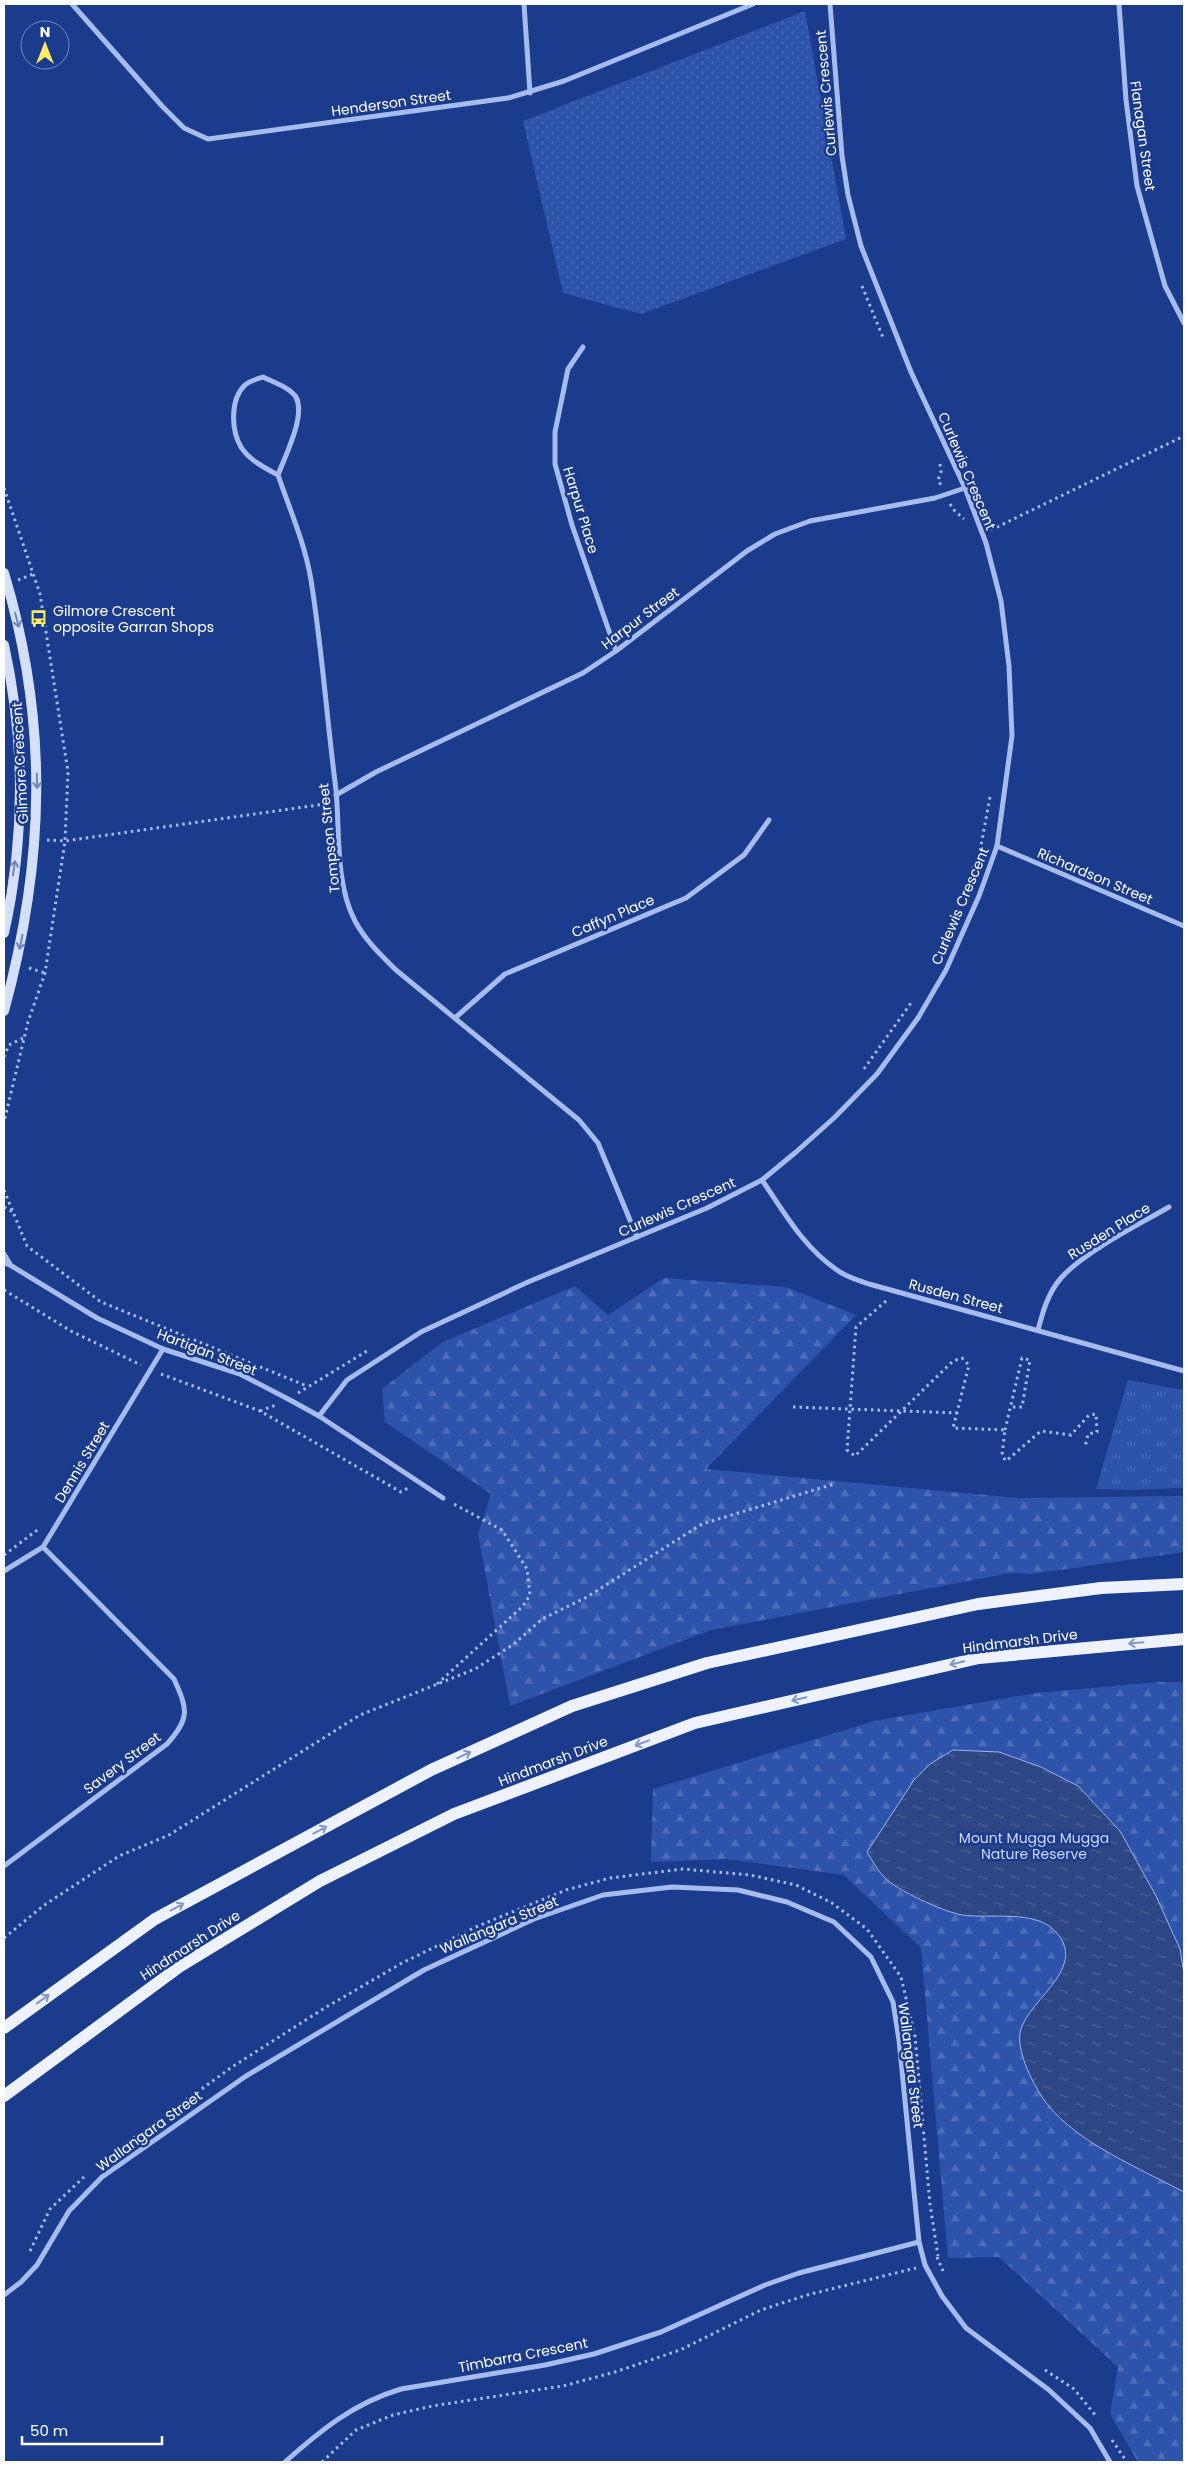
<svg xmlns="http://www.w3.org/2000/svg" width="1188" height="2466" font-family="Poppins,sans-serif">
  <defs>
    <pattern id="grass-tufts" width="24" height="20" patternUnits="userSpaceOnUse" patternTransform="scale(1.25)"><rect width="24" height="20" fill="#2e53ab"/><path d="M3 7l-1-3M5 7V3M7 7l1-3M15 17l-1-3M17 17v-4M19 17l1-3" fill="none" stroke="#4d6db8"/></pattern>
    <pattern id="forest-firs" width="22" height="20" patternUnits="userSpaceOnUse" patternTransform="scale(1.25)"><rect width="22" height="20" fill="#2e53ab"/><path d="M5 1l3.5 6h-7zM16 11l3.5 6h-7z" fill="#4d6db8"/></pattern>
    <pattern id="park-dots" width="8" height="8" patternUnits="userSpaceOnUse" patternTransform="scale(1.25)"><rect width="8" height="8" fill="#2e53ab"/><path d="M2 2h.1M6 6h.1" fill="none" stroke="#4d6db8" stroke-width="1.8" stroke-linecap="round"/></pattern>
    <pattern id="water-ripples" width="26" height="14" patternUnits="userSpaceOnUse" patternTransform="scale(1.25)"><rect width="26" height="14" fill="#2f4684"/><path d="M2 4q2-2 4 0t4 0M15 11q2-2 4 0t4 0" fill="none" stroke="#4e6296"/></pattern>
  </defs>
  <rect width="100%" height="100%" fill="#1b3b8d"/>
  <polygon fill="url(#grass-tufts)" points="1128,1380 1184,1390 1184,1488 1131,1490 1096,1489"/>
  <g fill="url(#forest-firs)">
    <polygon points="664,1278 786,1287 856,1315 706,1469 1019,1498 1184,1496 1184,1552 1032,1574 1010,1573 711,1630 510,1706 478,1534 491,1494 385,1422 382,1389 443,1342 575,1286 608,1315"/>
    <polygon points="1158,1682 1184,1682 1184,2462 1138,2462 1110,2414 1118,2367 999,2257 948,2258 921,1948 844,1875 727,1859 651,1862 653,1789 874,1721 1036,1693"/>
  </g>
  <polygon fill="url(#park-dots)" points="805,11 846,239 641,314 563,293 523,121"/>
  <path fill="url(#water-ripples)" stroke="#9ab5f0" d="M953,1750L999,1752L1041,1767L1078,1786L1120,1831L1156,1896L1180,1949L1184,1974V2192C1141,2169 1078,2143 1048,2105C1035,2089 1014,2049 1021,2029C1031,1998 1088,1967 1056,1932C1036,1909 989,1919 962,1915C944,1912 896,1890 884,1877C877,1870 872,1860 867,1852L914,1780L930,1764Z"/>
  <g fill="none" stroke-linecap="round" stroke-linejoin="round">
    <g stroke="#a7bcee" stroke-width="3" stroke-dasharray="2.5 4" stroke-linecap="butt">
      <polyline points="862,286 884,340"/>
      <polyline points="940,464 941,472 938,480 941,485"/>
      <polyline points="4,488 40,594 68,772 65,841 45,973 28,1022 4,1122"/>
      <polyline points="950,504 954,510 964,519"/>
      <polyline points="991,530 1184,436"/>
      <polyline points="18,580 33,574"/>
      <polyline points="47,840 65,841 325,804"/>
      <polyline points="941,947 980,851 990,797"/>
      <polyline points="29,968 45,973"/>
      <polyline points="4,1057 9,1045 25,1037"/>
      <polyline points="864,1069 911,1003"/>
      <polyline points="4,1190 27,1246 101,1302 307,1386"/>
      <polyline points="4,1207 13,1212"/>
      <polyline points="4,1290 71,1331 141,1365"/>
      <polyline points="886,1301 856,1327 847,1450 855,1456 953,1361 962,1358 969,1365 953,1428 1005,1430 1002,1455 1006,1461 1041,1431 1071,1435 1089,1415 1096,1414 1097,1432 1088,1434 1085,1447"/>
      <polyline points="161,1374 260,1411 401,1492 408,1488"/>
      <polyline points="298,1393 367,1351"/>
      <polyline points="793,1407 957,1413"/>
      <polyline points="260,1411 276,1405"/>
      <polyline points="1005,1430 1022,1358 1030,1360 1022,1407 1011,1407"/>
      <polyline points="4,1555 40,1528"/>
      <polyline points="437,1684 523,1606 530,1595 527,1569 502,1530 452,1503"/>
      <polyline points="4,1938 43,1906 119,1856 169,1835 360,1715 475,1669 514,1644 542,1619 587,1597 702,1524 834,1484"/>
      <polyline points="128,2142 232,2067 323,2009 402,1963 478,1926 566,1890 610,1878 683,1869 750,1875 796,1885 832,1903 867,1929 901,1977 915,2036 930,2204 938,2256"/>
      <polyline points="30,2251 50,2209 84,2177"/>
      <polyline points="937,2257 943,2271"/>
      <polyline points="1045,2370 1074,2389 1096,2416"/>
      <polyline points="1112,2440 1127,2462"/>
      <polyline points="322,2462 356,2430 393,2415 432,2406 563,2386 615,2372 680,2350 761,2310 807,2295 916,2268"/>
    </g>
    <g stroke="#a7bcee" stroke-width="5">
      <polyline points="72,4 162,106 184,128 208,139 508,98 564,81 753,4"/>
      <polyline points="524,4 530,93"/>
      <polyline points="1119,4 1126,100 1137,186 1165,286 1184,323"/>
      <polyline points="583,347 568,369 555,432 555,464 572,525 616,651"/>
      <path d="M278,475C285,456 306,416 296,397C289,387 273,382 263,377C257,379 249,381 245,385C230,399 231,430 241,447C249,460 265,468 278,475C290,510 305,544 311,580C322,649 327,720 336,790C340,832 335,883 355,921C365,940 381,955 396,970L579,1120L598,1143L637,1237"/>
      <polyline points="336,795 376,772 583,673 616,651 747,551 775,534 810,521 935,498 965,488"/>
      <polyline points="997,846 1184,926"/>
      <polyline points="455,1018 505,974 686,898 744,855 769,820"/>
      <path d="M762,1180C784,1212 804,1248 837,1270C846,1277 858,1280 869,1284L1184,1371"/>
      <polyline points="4,1254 10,1264"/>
      <polyline points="4,1263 10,1265 97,1318 163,1349 240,1374 290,1400 319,1416 443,1498"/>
      <path d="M1038,1330C1043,1311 1048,1293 1061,1278C1084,1252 1138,1225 1169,1207"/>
      <polyline points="319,1416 347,1380 421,1332 528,1282 707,1208 762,1180 796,1152 835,1117 877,1074 918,1018 946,970 979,896 997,846 1012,736 1009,666 1001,601 986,543 965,488 911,372 861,246 848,195 842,156 830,4"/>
      <polyline points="4,1571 43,1547 163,1349"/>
      <path d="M4,1866L167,1744C190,1718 188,1710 174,1679L43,1547"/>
      <polyline points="4,2295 21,2282 37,2265 69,2211 102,2177 246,2076 424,1970 534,1919 603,1895 672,1887 738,1890 787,1902 834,1922 871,1957 893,2002 899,2040 919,2242 925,2265 942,2296 966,2328 1049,2390 1090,2428 1110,2462"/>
      <path d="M285,2462C321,2430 354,2403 401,2389L545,2365L594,2354L661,2332L765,2285L799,2273L919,2242"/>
    </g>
    <g stroke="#d4dffa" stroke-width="10">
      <path d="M4,573C49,722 45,861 4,1011"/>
      <path d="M4,645C25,740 25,839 4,933"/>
    </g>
    <g stroke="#eef2ff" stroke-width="12">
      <polyline points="4,2028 155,1919 431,1770 572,1706 707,1663 978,1604 1101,1588 1184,1584"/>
      <polyline points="4,2096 179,1967 320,1881 454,1814 695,1723 979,1658 1184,1639"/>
    </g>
  </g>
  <defs><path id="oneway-shaft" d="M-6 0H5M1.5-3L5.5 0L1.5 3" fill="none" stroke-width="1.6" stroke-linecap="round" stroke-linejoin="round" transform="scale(1.25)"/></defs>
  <g stroke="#6e85be">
    <use href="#oneway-shaft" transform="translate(17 620) rotate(75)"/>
    <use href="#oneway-shaft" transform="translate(37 781) rotate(88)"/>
    <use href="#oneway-shaft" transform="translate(14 868) rotate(-82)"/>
    <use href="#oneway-shaft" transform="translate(21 942) rotate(102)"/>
  </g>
  <g stroke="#8496c6">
    <use href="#oneway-shaft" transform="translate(1136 1643) rotate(175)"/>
    <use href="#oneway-shaft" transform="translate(957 1663) rotate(167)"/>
    <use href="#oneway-shaft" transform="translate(799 1699) rotate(167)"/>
    <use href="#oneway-shaft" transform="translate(642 1743) rotate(159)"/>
    <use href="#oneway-shaft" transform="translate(464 1755) rotate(-25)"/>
    <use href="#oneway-shaft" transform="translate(320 1830) rotate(-28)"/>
    <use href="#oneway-shaft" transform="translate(177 1907) rotate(-28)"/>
    <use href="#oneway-shaft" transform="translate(43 1999) rotate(-36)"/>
  </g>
  <defs>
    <symbol id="bus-bare" viewBox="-9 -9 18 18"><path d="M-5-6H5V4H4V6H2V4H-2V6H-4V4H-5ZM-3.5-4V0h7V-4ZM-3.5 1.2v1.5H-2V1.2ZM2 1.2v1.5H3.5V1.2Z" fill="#ffeb64" stroke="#1b3b8d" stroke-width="2.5" paint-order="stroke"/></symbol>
  </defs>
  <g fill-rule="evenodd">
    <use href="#bus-bare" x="26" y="606" width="25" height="25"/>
  </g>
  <g text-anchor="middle" stroke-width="5" stroke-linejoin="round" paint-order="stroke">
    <g font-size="14" fill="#fff" stroke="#1b3b8d">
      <text transform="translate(826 93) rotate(-95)" y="5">Curlewis Crescent</text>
      <text transform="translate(391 103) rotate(-8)" y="5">Henderson Street</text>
      <text transform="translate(1143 136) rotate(82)" y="5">Flanagan Street</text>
      <text transform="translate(967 471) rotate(67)" y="5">Curlewis Crescent</text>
      <text transform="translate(581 510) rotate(73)" y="5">Harpur Place</text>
      <text transform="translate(640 618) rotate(-37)" y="5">Harpur Street</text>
      <text transform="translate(20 763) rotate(-93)" y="5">Gilmore Crescent</text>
      <text transform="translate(329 838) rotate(-96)" y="5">Tompson Street</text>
      <text transform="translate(1095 876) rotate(23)" y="5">Richardson Street</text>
      <text transform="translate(960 906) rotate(-67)" y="5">Curlewis Crescent</text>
      <text transform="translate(613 916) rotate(-23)" y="5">Caffyn Place</text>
      <text transform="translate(677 1207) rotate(-24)" y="5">Curlewis Crescent</text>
      <text transform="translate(1109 1231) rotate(-32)" y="5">Rusden Place</text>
      <text transform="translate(956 1296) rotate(15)" y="5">Rusden Street</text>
      <text transform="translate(207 1352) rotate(21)" y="5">Hartigan Street</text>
      <text transform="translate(82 1462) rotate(-59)" y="5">Dennis Street</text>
      <text transform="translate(1020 1641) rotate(-7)" y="5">Hindmarsh Drive</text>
      <text transform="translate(553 1761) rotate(-21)" y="5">Hindmarsh Drive</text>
      <text transform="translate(122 1763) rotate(-37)" y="5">Savery Street</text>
      <text transform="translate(499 1925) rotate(-23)" y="5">Wallangara Street</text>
      <text transform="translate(190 1945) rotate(-33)" y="5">Hindmarsh Drive</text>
      <text transform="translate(911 2065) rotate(83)" y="5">Wallangara Street</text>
      <text transform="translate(149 2131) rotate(-36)" y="5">Wallangara Street</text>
      <text transform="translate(523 2355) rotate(-11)" y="5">Timbarra Crescent</text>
    </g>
    <g font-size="14" fill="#fff" stroke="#1b3b8d" text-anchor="start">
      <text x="53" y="616">Gilmore Crescent<tspan x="53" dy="16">opposite Garran Shops</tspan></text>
    </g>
    <g font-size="14" fill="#cddafa" stroke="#1b3b8d">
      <text x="1034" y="1843">Mount Mugga Mugga<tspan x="1034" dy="16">Nature Reserve</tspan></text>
    </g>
  </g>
  <rect width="1188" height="2466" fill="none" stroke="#ffffff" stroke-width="10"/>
  <g transform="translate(45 45)"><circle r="24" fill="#1b3b8d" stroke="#7689bb"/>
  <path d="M0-4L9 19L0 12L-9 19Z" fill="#ffeb64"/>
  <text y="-8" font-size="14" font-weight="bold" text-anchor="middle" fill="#ffffff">N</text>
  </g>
  <path d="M22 2436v8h140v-8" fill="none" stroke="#ffffff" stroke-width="2.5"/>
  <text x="30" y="2436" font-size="15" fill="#ffffff" stroke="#1b3b8d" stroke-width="4" paint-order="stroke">50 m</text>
</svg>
